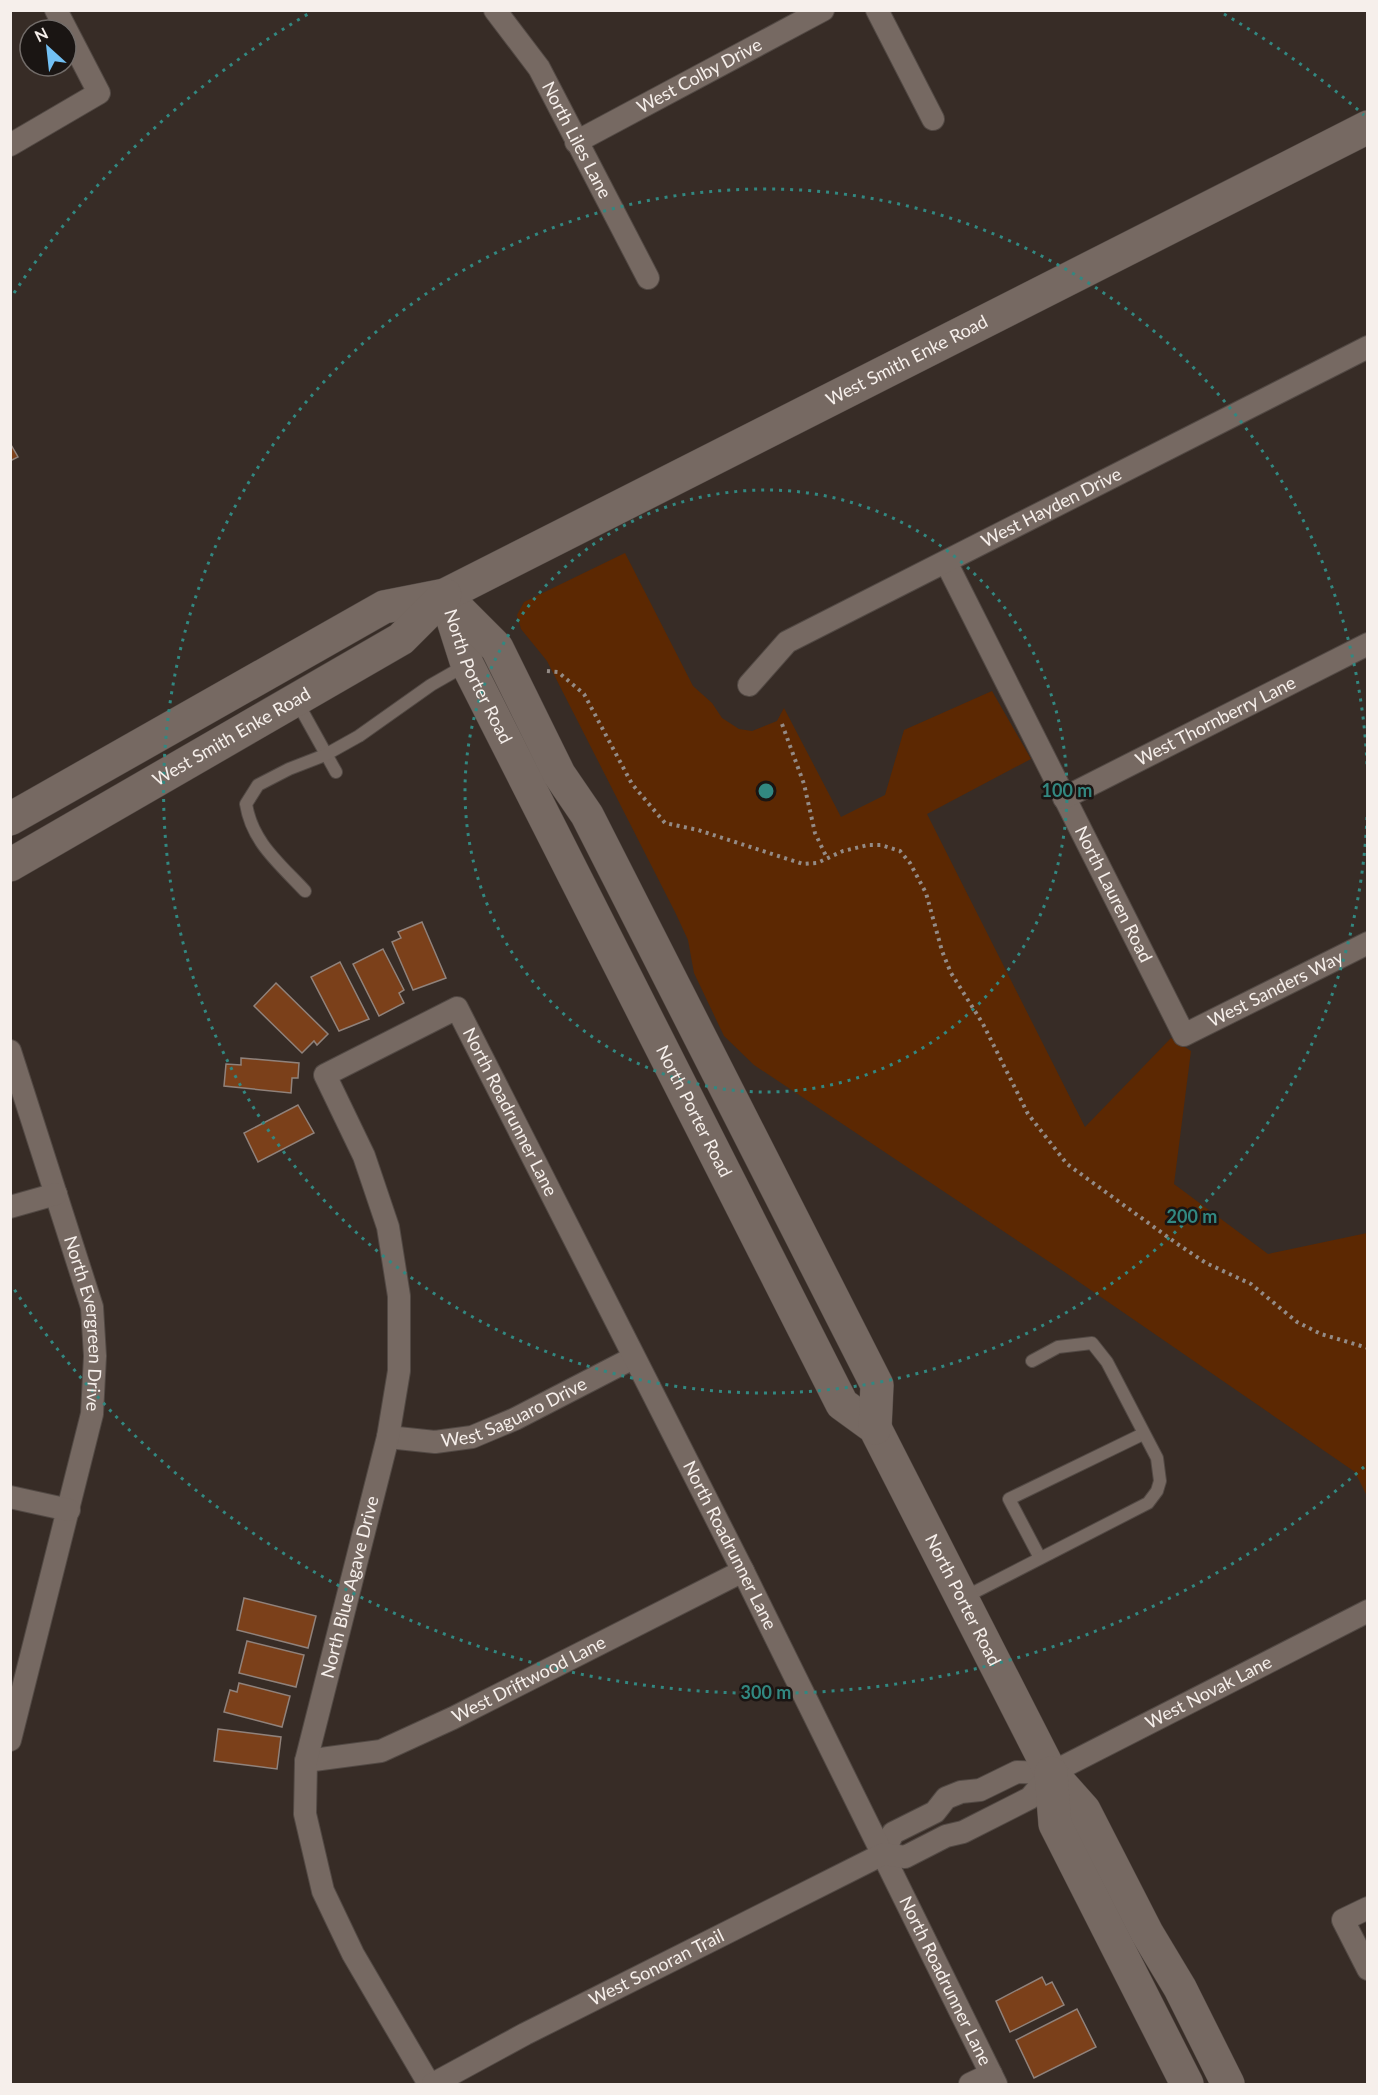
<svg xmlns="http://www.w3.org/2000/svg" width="1378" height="2095" font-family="Lato,sans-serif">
  <rect width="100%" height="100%" fill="#372c26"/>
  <polygon fill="#5c2802" points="625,553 693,686 712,703 722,718 739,729 752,731 777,721 784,708 841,817 885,795 904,730 992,691 1031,759 927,814 1085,1127 1171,1038 1191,1051 1174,1184 1268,1254 1367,1233 1367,1496 1355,1472 1066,1273 754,1065 724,1036 694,973 688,940 675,912 547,661 521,629 517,615 524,602"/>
  <g fill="#7b401a" stroke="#90827b" stroke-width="1.5">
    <polygon points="10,443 18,457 10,461"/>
    <polygon points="422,922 446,978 413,990 392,942 401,938 398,932"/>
    <polygon points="383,949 404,990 399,993 404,1003 379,1016 353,964"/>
    <polygon points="340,962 369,1019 339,1031 311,977"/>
    <polygon points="276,983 328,1034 317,1045 314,1041 302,1053 254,1006"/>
    <polygon points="241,1058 299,1063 298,1078 292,1078 291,1093 224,1086 226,1064 241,1065"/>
    <polygon points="298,1105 314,1133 258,1162 244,1133"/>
    <polygon points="244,1598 316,1616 308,1648 237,1630"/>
    <polygon points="247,1641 304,1655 296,1687 239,1673"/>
    <polygon points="239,1683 290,1696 282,1727 224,1712 230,1690 237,1692"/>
    <polygon points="218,1729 281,1737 277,1769 214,1761"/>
    <polygon points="1042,1977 1046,1985 1052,1982 1064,2005 1010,2032 996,2001"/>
    <polygon points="1077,2009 1096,2047 1034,2078 1016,2040"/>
  </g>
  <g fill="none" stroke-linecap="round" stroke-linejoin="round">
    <defs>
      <g id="lane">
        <polyline points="296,700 336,772"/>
        <path d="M305,891C279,863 252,842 246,804L258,785L289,769L325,755L359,736L431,685L466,665"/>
        <polyline points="1040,1558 1009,1499 1143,1434"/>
        <polyline points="963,1598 1148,1503 1157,1491 1160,1481 1157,1458 1107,1362 1092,1343 1058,1347 1032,1361"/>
      </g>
      <g id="street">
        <path id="s1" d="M495,10L539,68L648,278"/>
        <polyline points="877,10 933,119"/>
        <path id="s2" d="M576,142L823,10"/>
        <polyline points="10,145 99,93 56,10"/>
        <path id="s3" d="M946,562L1184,1035L1368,943"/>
        <path id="s4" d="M749,685L787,642L1368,347"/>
        <path id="s5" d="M1064,798L1368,644"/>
        <path id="s6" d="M10,1051L92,1307L95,1356L92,1414L10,1740"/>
        <polyline points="10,1207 56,1194"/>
        <path id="s7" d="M388,1437L435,1442L472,1437L515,1419L633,1358"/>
        <polyline points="10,1497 69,1510"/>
        <path id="s8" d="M306,1761L381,1751L453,1718L743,1571"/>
        <polyline points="883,1854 893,1833 935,1812 946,1798 961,1792 980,1790 1017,1772 1051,1773"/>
        <polyline points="1368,1908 1343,1920 1368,1969"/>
        <path id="s9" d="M429,2084L353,1954L323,1891L305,1814L306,1761L388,1437L399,1371V1296L388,1227L364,1156L325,1075L457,1008L743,1571L996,2084"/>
        <path id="s10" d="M433,2084L525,2034L883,1854L905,1857L946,1836L963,1832L1030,1798L1051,1773L1368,1611"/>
        <polyline points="970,2084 991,2074"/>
      </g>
      <g id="secondary">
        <path id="s11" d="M445,595L467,664L842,1404L875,1428L1051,1773L1084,1810L1147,1933L1180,1988L1228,2084"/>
        <polyline points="450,601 497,648 559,774 587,815 877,1385 875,1428"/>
        <path id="s12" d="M10,819L384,607L445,595L1368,127"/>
        <path id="s13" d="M10,865L401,639L445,595"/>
        <polyline points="1051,1773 1055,1824 1187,2084"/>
      </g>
    </defs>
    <use href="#lane" stroke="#524944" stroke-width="14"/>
    <use href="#street" stroke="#524944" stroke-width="24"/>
    <use href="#secondary" stroke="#524944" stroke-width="34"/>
    <g stroke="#948b86" stroke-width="4" stroke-dasharray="3 4.5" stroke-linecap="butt">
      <polyline points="547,671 558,672 584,694 632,784 665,823 698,830 803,864 817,863 843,851 868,845 881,845 900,851 910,863 926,893 942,951 951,973 983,1024 1028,1114 1067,1164 1176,1243 1206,1263 1251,1284 1297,1322 1321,1334 1368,1348"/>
      <polyline points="782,724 804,784 815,833 827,858"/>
    </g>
    <use href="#lane" stroke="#766962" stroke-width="12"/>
    <use href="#street" stroke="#766962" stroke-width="22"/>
    <use href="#secondary" stroke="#766962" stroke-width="33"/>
  </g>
  <g fill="none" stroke="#328881" stroke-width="3" stroke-dasharray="3 6">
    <circle cx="766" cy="791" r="301"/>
    <path d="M1367 817A602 602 0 1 1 1367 765"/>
    <path d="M1364 1467A902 902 0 0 1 14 1289M14 293A902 902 0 0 1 308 14M1224 14A902 902 0 0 1 1364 115"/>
  </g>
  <g text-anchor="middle" stroke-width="5" stroke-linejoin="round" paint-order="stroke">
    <g font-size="18" fill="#f6efeb" stroke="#1a1513">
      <text dy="6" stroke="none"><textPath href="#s2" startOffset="140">West Colby Drive</textPath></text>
      <text dy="6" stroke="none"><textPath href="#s1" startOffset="154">North Liles Lane</textPath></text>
      <text dy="6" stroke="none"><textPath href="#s12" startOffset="1010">West Smith Enke Road</textPath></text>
      <text dy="6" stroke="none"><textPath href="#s4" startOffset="354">West Hayden Drive</textPath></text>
      <text dy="6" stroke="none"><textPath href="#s11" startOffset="88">North Porter Road</textPath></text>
      <text dy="6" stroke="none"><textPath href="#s5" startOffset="170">West Thornberry Lane</textPath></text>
      <text dy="6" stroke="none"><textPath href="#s13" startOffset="256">West Smith Enke Road</textPath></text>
      <text dy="6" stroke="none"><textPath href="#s3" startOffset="372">North Lauren Road</textPath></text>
      <text dy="6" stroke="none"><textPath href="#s3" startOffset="632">West Sanders Way</textPath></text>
      <text dy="6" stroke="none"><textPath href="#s9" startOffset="1328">North Roadrunner Lane</textPath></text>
      <text dy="6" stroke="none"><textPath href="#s11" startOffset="574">North Porter Road</textPath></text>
      <text dy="6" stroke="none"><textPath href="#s6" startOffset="284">North Evergreen Drive</textPath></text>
      <text dy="6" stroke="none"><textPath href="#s7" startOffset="132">West Saguaro Drive</textPath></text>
      <text dy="6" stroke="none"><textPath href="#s9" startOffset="1814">North Roadrunner Lane</textPath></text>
      <text dy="6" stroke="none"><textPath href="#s9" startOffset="532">North Blue Agave Drive</textPath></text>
      <text dy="6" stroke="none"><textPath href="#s11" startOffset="1136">North Porter Road</textPath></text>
      <text dy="6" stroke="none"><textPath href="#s8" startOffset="240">West Driftwood Lane</textPath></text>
      <text dy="6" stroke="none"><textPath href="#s10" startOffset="876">West Novak Lane</textPath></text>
      <text dy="6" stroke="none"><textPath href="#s10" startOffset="252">West Sonoran Trail</textPath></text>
      <text dy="6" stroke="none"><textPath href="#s9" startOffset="2300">North Roadrunner Lane</textPath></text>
    </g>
  </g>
  <circle cx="766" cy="791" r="9" fill="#328881" stroke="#1a1513" stroke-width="3"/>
  <g font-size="18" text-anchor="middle" font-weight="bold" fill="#328881" stroke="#1a1513" stroke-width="5" stroke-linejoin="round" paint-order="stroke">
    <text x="1067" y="797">100 m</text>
    <text x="1192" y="1223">200 m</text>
    <text x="766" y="1699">300 m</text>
  </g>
  <rect width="1378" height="2095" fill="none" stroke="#f6efeb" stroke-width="24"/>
  <g transform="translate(48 48) rotate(333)"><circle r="28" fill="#1a1513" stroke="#726c69" stroke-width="1.5"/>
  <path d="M0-4.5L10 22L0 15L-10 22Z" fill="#72c1f5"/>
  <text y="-9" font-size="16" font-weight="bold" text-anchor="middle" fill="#f6efeb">N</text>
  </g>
</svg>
